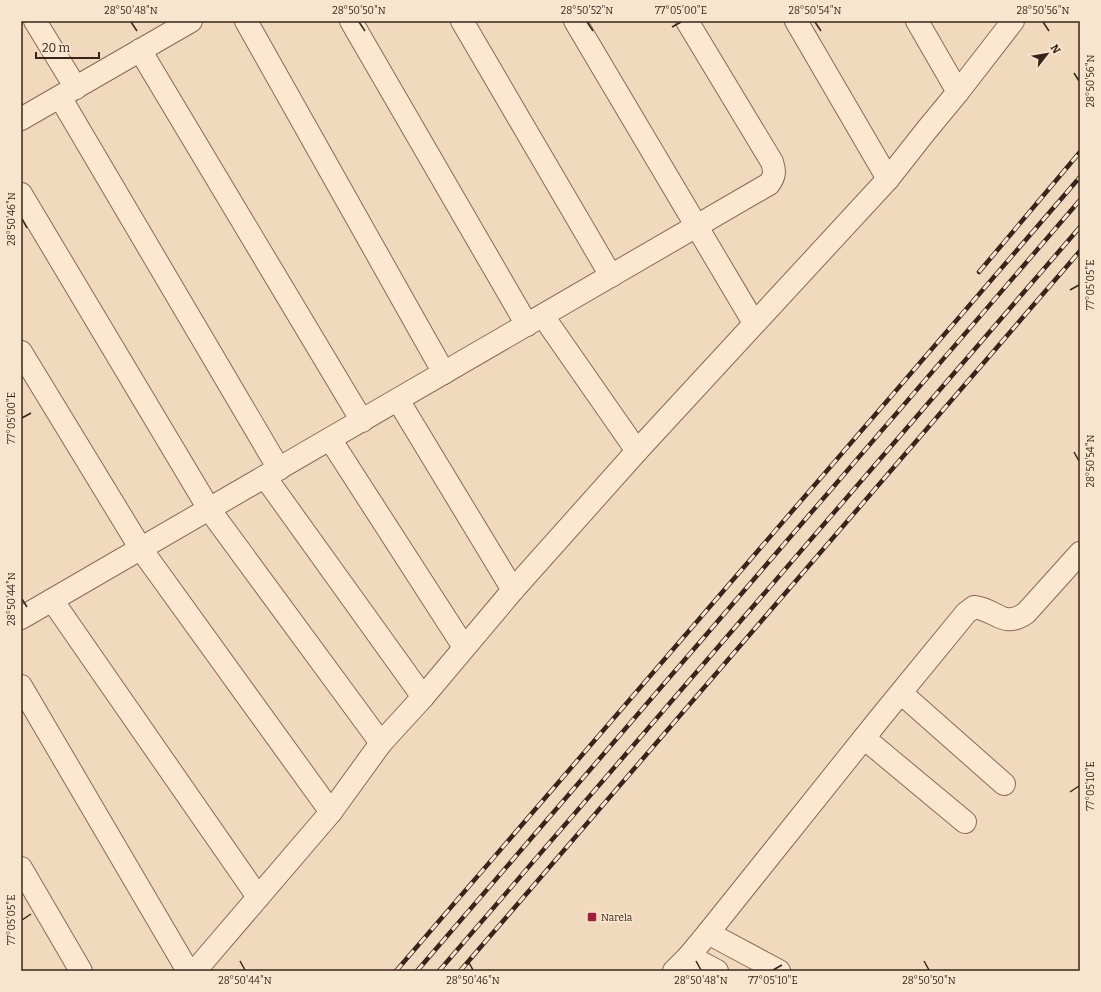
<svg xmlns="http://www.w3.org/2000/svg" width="1101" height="992" font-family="Bitter,serif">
  <rect width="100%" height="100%" fill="#f1d9be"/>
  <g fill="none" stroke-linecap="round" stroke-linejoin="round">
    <defs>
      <g id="minor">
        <polyline points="35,21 76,88"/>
        <polyline points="246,21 444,373"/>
        <polyline points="351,21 527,325"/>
        <polyline points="462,21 611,276"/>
        <polyline points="575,21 754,323"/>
        <polyline points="796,21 888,179"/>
        <polyline points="917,21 958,92"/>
        <polyline points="140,50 362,421"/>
        <polyline points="60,97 279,469"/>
        <polyline points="21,119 191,21"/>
        <polyline points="21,194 209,509 381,743"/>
        <polyline points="543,316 637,451"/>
        <polyline points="21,352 141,549 331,812"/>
        <polyline points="398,400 513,590"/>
        <polyline points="330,439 464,647"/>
        <polyline points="265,477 423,697"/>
        <polyline points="52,600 258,897"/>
        <path d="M21,618L769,184C775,176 775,171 772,162L687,21"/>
        <polyline points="21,686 188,971"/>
        <polyline points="901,693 1004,784"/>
        <polyline points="864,738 965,822"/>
        <polyline points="21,868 81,971"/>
        <polyline points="708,933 779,971"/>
        <polyline points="689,956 717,971"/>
        <polyline points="195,971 331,812 381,743 423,697 513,590 637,451 888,179 925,132 958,92 1013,21"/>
        <path d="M674,971L689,956L708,933L880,718L966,613L974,607C998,610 1002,629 1026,613L1080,553"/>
      </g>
    </defs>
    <use href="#minor" stroke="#8b6855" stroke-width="24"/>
    <use href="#minor" stroke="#fce8d1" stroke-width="22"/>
    <defs>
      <g id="rail">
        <polyline points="979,272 1080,152"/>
        <polyline points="396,971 1080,177"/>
        <polyline points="417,971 1080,200"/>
        <polyline points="439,971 1080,227"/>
        <polyline points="460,971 1080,251"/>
      </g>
    </defs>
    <use href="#rail" stroke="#39241b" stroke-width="4.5"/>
    <use href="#rail" stroke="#f8e5ce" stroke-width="3" stroke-dasharray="9" stroke-linecap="butt"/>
  </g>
  <path fill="none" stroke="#39241b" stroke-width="1.5" d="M131,22L137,31M359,22L365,31M587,22L593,31M815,22L821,31M1043,22L1049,31M672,27L681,22M1074,73L1079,81M22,219L27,228M1070,290L1079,285M22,418L31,413M1074,452L1079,461M22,599L27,607M1070,792L1079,786M22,920L31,914M240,961L245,970M468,961L473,970M696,961L701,970M924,961L929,970M773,970L782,965"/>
  <rect fill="#9f2037" stroke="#f8e5ce" stroke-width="1.5" x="587" y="912" width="10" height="10" rx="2"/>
  <g text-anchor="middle" stroke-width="3" stroke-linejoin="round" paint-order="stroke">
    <g font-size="10" fill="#39241b" stroke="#f8e5ce" text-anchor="start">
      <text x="601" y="921">Narela</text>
    </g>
  </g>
  <rect width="1101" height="992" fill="none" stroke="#f8e5ce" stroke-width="44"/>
  <g transform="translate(1047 54) rotate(59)" stroke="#f8e5ce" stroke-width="3" paint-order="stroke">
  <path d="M0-3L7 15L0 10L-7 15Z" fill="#39241b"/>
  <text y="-6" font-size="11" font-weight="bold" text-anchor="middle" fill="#39241b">N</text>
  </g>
  <path d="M36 52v6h63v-6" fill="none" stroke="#39241b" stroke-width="2"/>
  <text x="42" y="52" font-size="12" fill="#39241b" stroke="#f8e5ce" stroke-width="3" paint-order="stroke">20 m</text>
  <rect x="22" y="22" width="1057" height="948" fill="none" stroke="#39241b" stroke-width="1.5"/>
  <g font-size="10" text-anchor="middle" fill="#39241b">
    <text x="131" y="14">28°50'48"N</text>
    <text x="359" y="14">28°50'50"N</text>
    <text x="587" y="14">28°50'52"N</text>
    <text x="681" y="14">77°05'00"E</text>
    <text x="815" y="14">28°50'54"N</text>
    <text x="1043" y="14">28°50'56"N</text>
    <text transform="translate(1090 81) rotate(-90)" y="4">28°50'56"N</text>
    <text transform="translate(11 219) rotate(-90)" y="4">28°50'46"N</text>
    <text transform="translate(1090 285) rotate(-90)" y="4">77°05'05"E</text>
    <text transform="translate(11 418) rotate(-90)" y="4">77°05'00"E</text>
    <text transform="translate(1090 461) rotate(-90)" y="4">28°50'54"N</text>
    <text transform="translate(11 599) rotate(-90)" y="4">28°50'44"N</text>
    <text transform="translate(1090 786) rotate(-90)" y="4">77°05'10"E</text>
    <text transform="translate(11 920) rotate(-90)" y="4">77°05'05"E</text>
    <text x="245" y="984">28°50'44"N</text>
    <text x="473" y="984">28°50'46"N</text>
    <text x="701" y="984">28°50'48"N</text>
    <text x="773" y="984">77°05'10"E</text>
    <text x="929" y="984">28°50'50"N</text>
  </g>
</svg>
